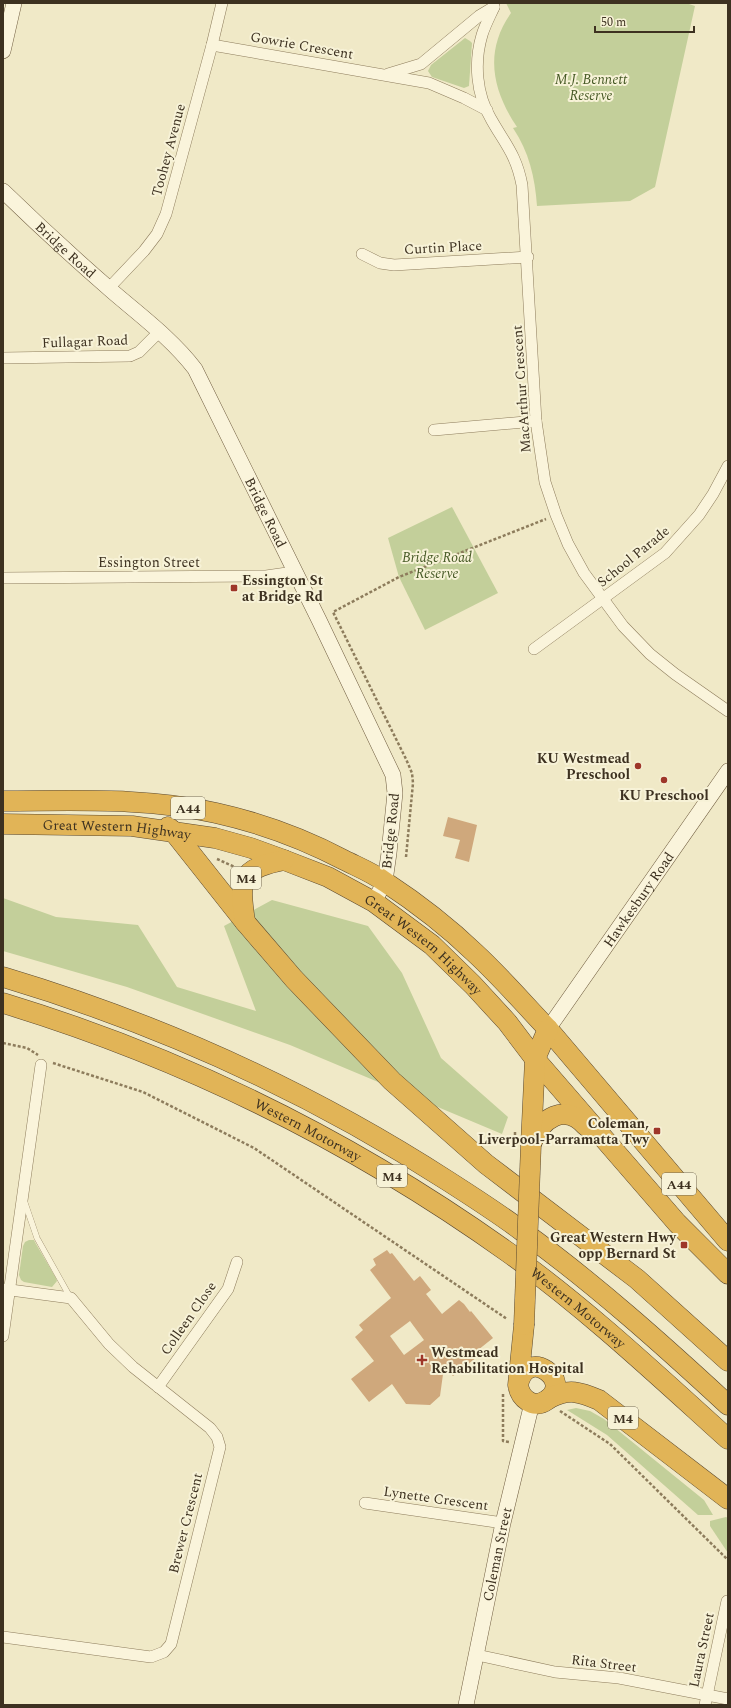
<svg xmlns="http://www.w3.org/2000/svg" width="731" height="1708" font-family="Spectral,serif">
  <rect width="100%" height="100%" fill="#f0e9c7"/>
  <g fill="#c3cf9a">
    <path d="M686,3L695,6L655,187L630,201L537,206C535,177 529,152 513,128L517,127C492,90 484,51 511,13L506,3Z"/>
    <polygon points="465,38 470,41 472,43 469,86 464,88 432,77 428,71 431,65"/>
    <polygon points="452,507 498,593 425,630 399,577 388,538"/>
    <polygon points="3,898 56,917 138,925 177,987 256,1011 224,926 272,900 368,926 402,973 441,1058 508,1117 502,1134 290,1045 127,987 3,951"/>
    <polygon points="29,1240 34,1240 36,1244 56,1278 57,1281 52,1287 24,1282 21,1280 19,1275 23,1246 25,1242"/>
    <polygon points="576,1408 590,1411 604,1419 704,1500 713,1515 698,1515 607,1435 567,1410"/>
    <polygon points="726,1517 728,1518 728,1553 710,1526 710,1521"/>
  </g>
  <g fill="#cfa87c" fill-rule="evenodd">
    <polygon points="448,817 477,825 469,862 455,858 460,840 443,836"/>
    <path d="M387,1250L390,1254L392,1253L414,1281L420,1276L431,1290L426,1294L442,1314L459,1300L464,1304L470,1312L471,1311L493,1338L478,1350L477,1357L453,1376L444,1367L440,1396L430,1405L406,1404L392,1384L369,1402L351,1379L374,1361L355,1337L363,1330L359,1325L391,1298L370,1270L376,1265L373,1259ZM410,1321L424,1340L404,1355L390,1336Z"/>
  </g>
  <g fill="none" stroke-linecap="round" stroke-linejoin="round">
    <defs>
      <polyline id="lane" points="25,1203 37,1238 70,1297"/>
      <g id="street">
        <path d="M494,7C490,16 485,25 482,35C474,62 476,94 491,119C505,144 516,154 522,185L536,421L545,482L556,515L568,544L584,573L623,626L650,654L675,674L728,711"/>
        <polyline points="212,45 429,83 464,98 487,110"/>
        <polyline points="388,74 421,64 479,16 494,7"/>
        <polyline points="362,254 380,263 394,265 528,257"/>
        <polyline points="109,288 144,251 157,234 166,214 212,45 222,3"/>
        <polyline points="3,358 130,356 139,352 159,332"/>
        <polyline points="434,430 536,421"/>
        <polyline points="3,578 266,576 294,572"/>
        <polyline points="534,649 665,553 699,515 713,494 728,466"/>
        <polyline points="3,1289 71,1298 109,1344 133,1367 210,1428 217,1437 220,1447 171,1644 164,1652 151,1657 3,1637"/>
        <polyline points="3,1336 41,1065"/>
        <polyline points="158,1387 228,1289 237,1262"/>
        <polyline points="365,1503 503,1523"/>
        <polyline points="477,1655 555,1672 619,1678 728,1699"/>
        <polyline points="705,1705 727,1601"/>
      </g>
      <g id="secondary">
        <polyline points="3,51 14,3"/>
        <path id="s1" d="M3,191C39,226 75,259 113,292C141,316 172,339 195,369L319,620L393,775L395,793L389,853L385,881L374,902"/>
        <path id="s2" d="M548,1029L728,771"/>
        <path id="s3" d="M466,1705L503,1523L532,1403"/>
      </g>
      <g id="highway">
        <path d="M3,801C74,801 147,797 216,813C261,823 304,839 344,860C358,867 373,873 385,882C417,903 448,927 475,953C501,977 524,1004 548,1029L728,1241"/>
        <path id="s4" d="M3,824L132,826L215,838L251,848L284,860L328,877L374,902L432,945L473,985L507,1022L535,1059L677,1223L728,1274"/>
        <polyline points="168,827 173,831 245,922 294,979 392,1081 486,1164 637,1279 728,1361"/>
        <path d="M245,922C239,879 239,869 284,860"/>
        <path d="M3,977C160,1024 310,1092 448,1181C473,1197 498,1213 522,1231C595,1284 662,1344 728,1405"/>
        <path id="s5" d="M3,1003C184,1058 355,1143 509,1253C587,1309 657,1375 728,1439"/>
        <path d="M531,1144C541,1118 565,1102 586,1126"/>
        <polyline points="531,1144 535,1059 548,1029"/>
        <path d="M518,1385C526,1345 575,1381 547,1400C533,1410 520,1398 518,1385L524,1325"/>
        <path d="M550,1398C569,1388 580,1392 599,1400L728,1499"/>
      </g>
    </defs>
    <use href="#lane" stroke="#8d7c5c" stroke-width="6"/>
    <use href="#street" stroke="#8d7c5c" stroke-width="12"/>
    <use href="#secondary" stroke="#6f5c3f" stroke-width="16"/>
    <use href="#highway" stroke="#5b4930" stroke-width="21"/>
    <g stroke="#8d7c5c" stroke-width="2.5" stroke-dasharray="3 2" stroke-linecap="butt">
      <polyline points="406,857 413,783 412,773 406,759 333,612 399,577 546,519"/>
      <polyline points="217,859 235,867"/>
      <polyline points="3,1043 27,1048 38,1055"/>
      <polyline points="53,1063 143,1092 254,1148 507,1319"/>
      <polyline points="503,1394 503,1441 509,1442"/>
      <polyline points="560,1411 610,1444 728,1560"/>
    </g>
    <use href="#lane" stroke="#faf4db" stroke-width="5.5"/>
    <use href="#street" stroke="#faf4db" stroke-width="11"/>
    <use href="#secondary" stroke="#faf4db" stroke-width="15"/>
    <use href="#highway" stroke="#e1b457" stroke-width="20"/>
    <defs>
      <polyline id="highway-bridge" points="524,1325 531,1144"/>
    </defs>
    <use href="#highway-bridge" stroke="#5b4930" stroke-width="21" stroke-linecap="butt"/>
    <polyline stroke="#8d7c5c" stroke-width="2.5" stroke-dasharray="3 2" stroke-linecap="butt" points="515,1140 515,1132"/>
    <use href="#highway-bridge" stroke="#e1b457" stroke-width="20"/>
  </g>
  <g fill="#9e3629" stroke="#f7f2d7" stroke-width="1.5">
    <rect x="230" y="584" width="8" height="8" rx="2"/>
    <circle cx="638" cy="766" r="4"/>
    <circle cx="664" cy="780" r="4"/>
    <rect x="653" y="1127" width="8" height="8" rx="2"/>
    <rect x="680" y="1241" width="8" height="8" rx="2"/>
    <path d="M420 1354h4v4h4v4h-4v4h-4v-4h-4v-4h4z"/>
  </g>
  <g text-anchor="middle" stroke-width="4" stroke-linejoin="round" paint-order="stroke">
    <g fill="#f7f2d7" stroke="#756b57" stroke-width="1">
      <rect x="171" y="797" width="34" height="22" rx="3"/>
      <rect x="231" y="867" width="30" height="22" rx="3"/>
      <rect x="377" y="1165" width="30" height="22" rx="3"/>
      <rect x="662" y="1173" width="34" height="22" rx="3"/>
      <rect x="608" y="1407" width="30" height="22" rx="3"/>
    </g>
    <g font-size="13" font-weight="bold" fill="#3d3120">
      <text x="188" y="813">A44</text>
      <text x="246" y="883">M4</text>
      <text x="392" y="1181">M4</text>
      <text x="679" y="1189">A44</text>
      <text x="623" y="1423">M4</text>
    </g>
    <g font-size="14" fill="#3d3120" stroke="#f7f2d7">
      <text transform="translate(302 45) rotate(10)" y="5">Gowrie Crescent</text>
      <text transform="translate(168 150) rotate(-75)" y="5">Toohey Avenue</text>
      <text transform="translate(443 247) rotate(-3)" y="5">Curtin Place</text>
      <text dy="5" stroke="none"><textPath href="#s1" startOffset="86">Bridge Road</textPath></text>
      <text transform="translate(85 341) rotate(-2)" y="5">Fullagar Road</text>
      <text transform="translate(521 389) rotate(-94)" y="5">MacArthur Crescent</text>
      <text dy="5" stroke="none"><textPath href="#s1" startOffset="422">Bridge Road</textPath></text>
      <text transform="translate(633 556) rotate(-39)" y="5">School Parade</text>
      <text x="149" y="567">Essington Street</text>
      <text dy="5" stroke="none"><textPath href="#s4" startOffset="114">Great Western Highway</textPath></text>
      <text transform="translate(390 831) rotate(-84)" y="5">Bridge Road</text>
      <text dy="5" stroke="none"><textPath href="#s2" startOffset="158">Hawkesbury Road</textPath></text>
      <text dy="5" stroke="none"><textPath href="#s4" startOffset="450">Great Western Highway</textPath></text>
      <text dy="5" stroke="none"><textPath href="#s5" startOffset="331">Western Motorway</textPath></text>
      <text dy="5" stroke="none"><textPath href="#s5" startOffset="655">Western Motorway</textPath></text>
      <text transform="translate(188 1318) rotate(-55)" y="5">Colleen Close</text>
      <text transform="translate(436 1498) rotate(8)" y="5">Lynette Crescent</text>
      <text transform="translate(185 1523) rotate(-76)" y="5">Brewer Crescent</text>
      <text dy="5" stroke="none"><textPath href="#s3" startOffset="154">Coleman Street</textPath></text>
      <text transform="translate(701 1650) rotate(-78)" y="5">Laura Street</text>
      <text transform="translate(604 1663) rotate(7)" y="5">Rita Street</text>
    </g>
    <g font-size="14" font-style="italic" fill="#475a26" stroke="#f7f2d7">
      <text x="591" y="84">M.J. Bennett<tspan x="591" dy="16">Reserve</tspan></text>
      <text x="437" y="562">Bridge Road<tspan x="437" dy="16">Reserve</tspan></text>
    </g>
    <g font-size="14" font-weight="bold" fill="#3d3120" stroke="#f7f2d7" text-anchor="end">
      <text x="242" y="585" text-anchor="start">Essington St<tspan x="242" dy="16">at Bridge Rd</tspan></text>
      <text x="630" y="763">KU Westmead<tspan x="630" dy="16">Preschool</tspan></text>
      <text x="664" y="800" text-anchor="middle">KU Preschool</text>
      <text x="649" y="1128">Coleman,<tspan x="649" dy="16">Liverpool-Parramatta Twy</tspan></text>
      <text x="676" y="1242">Great Western Hwy<tspan x="676" dy="16">opp Bernard St</tspan></text>
      <text x="431" y="1357" text-anchor="start">Westmead<tspan x="431" dy="16">Rehabilitation Hospital</tspan></text>
    </g>
  </g>
  <rect width="731" height="1708" fill="none" stroke="#3d3120" stroke-width="8"/>
  <path d="M595 26v6h99v-6" fill="none" stroke="#3d3120" stroke-width="2"/>
  <text x="601" y="26" font-size="12" fill="#3d3120" stroke="#f7f2d7" stroke-width="3" paint-order="stroke">50 m</text>
</svg>
